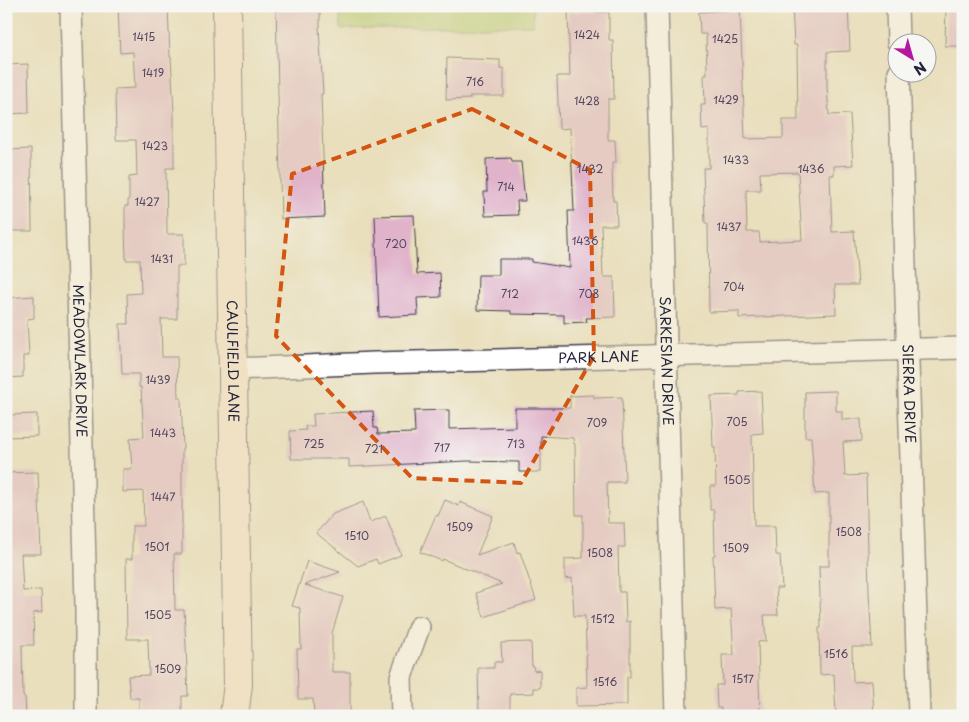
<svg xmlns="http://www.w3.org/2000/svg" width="969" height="722" font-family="'Playpen Sans',sans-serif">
  <rect width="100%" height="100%" fill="#f6f6f2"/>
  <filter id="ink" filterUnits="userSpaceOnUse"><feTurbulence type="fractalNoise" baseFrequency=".02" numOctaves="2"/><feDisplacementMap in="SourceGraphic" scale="10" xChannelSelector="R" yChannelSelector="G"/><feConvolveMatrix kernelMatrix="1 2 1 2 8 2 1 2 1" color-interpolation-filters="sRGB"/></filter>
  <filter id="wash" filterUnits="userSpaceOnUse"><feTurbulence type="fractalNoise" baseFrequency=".0096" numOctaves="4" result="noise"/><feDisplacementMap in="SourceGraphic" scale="20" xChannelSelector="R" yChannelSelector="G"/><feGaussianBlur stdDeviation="1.12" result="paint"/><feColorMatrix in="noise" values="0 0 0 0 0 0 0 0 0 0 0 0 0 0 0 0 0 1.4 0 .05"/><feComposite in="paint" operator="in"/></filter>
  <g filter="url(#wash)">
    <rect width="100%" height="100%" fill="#e9dfbc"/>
    <polygon fill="#b4cf75" stroke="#6b7858" points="339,6 533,6 533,25 341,29"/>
    <g id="blocks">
      <g fill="#e0b3cb" fill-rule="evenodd">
        <polygon points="118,6 168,6 170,57 171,57 174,113 174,168 166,168 167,234 184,234 184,266 177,266 177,319 161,319 162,357 177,357 178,398 181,398 183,448 182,448 182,554 174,554 175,610 184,610 186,645 188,696 182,696 182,716 139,716 139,698 130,698 128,676 149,675 148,639 127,639 126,559 132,559 132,526 144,526 143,491 123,492 123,469 132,469 130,438 144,437 141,387 139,387 139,374 122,374 120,324 128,324 127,294 141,293 140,260 126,260 125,228 125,206 128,206 128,199 129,199 129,177 137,176 136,140 116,140 115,89 135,88 133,52 120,53"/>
        <polygon points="276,6 320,6 320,27 319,27 323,94 321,94 325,217 281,219"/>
        <path d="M792,6H848L850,51L827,52V86L829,115L850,114L853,165L834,166V175H830L832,232L854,231L858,285H835L836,314L739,318V311L709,312L708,223H705L703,168H709V129L702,130L701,105H705L704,75H707L706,34H700L699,12L740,10L745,139L783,138V120H798L797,45H794ZM798,172L802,240L760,242L759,232H747L746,190H761L760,173Z"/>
        <polygon points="946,6 963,6 963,46 945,46"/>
        <polygon points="568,12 609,12 609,40 613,40 614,99 608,99 608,140 615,140 616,163 612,163 613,201 616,201 617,225 601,225 603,277 614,277 615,317 586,318 587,322 564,323 564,315 511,314 511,311 477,310 478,275 499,275 499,259 532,259 532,262 570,268 568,211 574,211 570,128 559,129 557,76 570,76"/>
        <polygon points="447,58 500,60 500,68 504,69 504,96 470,96 470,99 446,100"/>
        <polygon points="28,64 29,113 6,114 6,65"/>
        <polygon points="31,149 32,231 6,231 6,150"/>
        <polygon points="511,158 512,162 521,162 525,201 517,201 518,215 485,216 484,192 487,192 486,159"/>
        <polygon points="414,215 417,274 440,273 441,297 417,298 418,315 379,317 375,216"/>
        <polygon points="34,296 34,318 27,319 29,356 23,356 23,377 6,378 6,298"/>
        <polygon points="761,391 763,433 752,434 754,526 775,526 776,555 780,555 782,588 776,588 778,615 764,615 766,641 758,642 760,716 721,716 721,708 717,708 716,685 723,685 722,655 734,655 731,609 715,610 713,555 715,555 714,510 710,510 710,486 716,486 715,447 713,447 711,396 739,395 739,392"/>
        <polygon points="836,391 836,411 842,411 842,420 861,419 862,441 843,442 845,476 866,475 869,592 872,647 852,647 853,682 872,681 874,716 836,716 834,674 820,675 819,628 821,628 819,566 829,566 829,493 815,494 811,437 805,437 805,392"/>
        <polygon points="594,395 594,398 622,397 625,482 607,482 608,523 624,523 625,547 618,547 619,592 625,592 626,622 630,621 630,677 627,677 627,705 576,706 576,688 587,687 586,645 585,616 574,616 572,578 565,579 565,559 583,558 583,515 576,515 575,444 574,444 573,438 541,436 541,472 519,472 519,462 467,461 349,467 349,459 291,459 290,431 306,430 305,426 314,426 313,414 373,411 374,428 377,428 378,434 415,433 414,411 449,410 449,429 515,427 515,408 570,408 570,396"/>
        <polygon points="37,414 37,436 6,437 6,415"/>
        <polygon points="38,472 41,554 21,554 23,591 41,590 42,612 33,613 34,645 22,645 23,696 25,697 26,716 6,716 6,473"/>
        <polygon points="445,500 459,506 460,502 493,516 477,555 514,542 517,553 520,552 536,600 484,617 476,593 502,584 443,559 442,561 420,552 436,515 438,516"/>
        <polygon points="363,502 370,522 386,516 401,555 378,564 376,559 358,566 316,533 333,514"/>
        <polygon points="307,561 340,572 305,585 343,597 332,633 332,672 350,672 350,716 314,716 313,699 298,699 297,649 301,649 300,608 292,606"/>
        <polygon points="531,642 532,666 533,666 534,671 540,670 540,688 533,688 534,693 510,694 510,716 479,716 478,668 494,668 494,662 502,662 501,643"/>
      </g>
    </g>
  </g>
  <g filter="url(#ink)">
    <use href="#blocks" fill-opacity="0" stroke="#403e4e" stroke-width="1"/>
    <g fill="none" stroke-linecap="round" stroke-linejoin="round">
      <defs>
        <g id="minor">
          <path id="s1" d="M71,6L86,605V716"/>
          <path id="s2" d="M657,6L676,716"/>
          <polyline points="897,6 898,42"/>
          <path id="s3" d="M899,72L919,716"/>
          <path id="s4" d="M234,369L374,363L963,348"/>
          <polyline points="402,716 401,677 419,627"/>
        </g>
        <g id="secondary">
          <path id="s5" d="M227,6L238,684L234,716"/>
        </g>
      </defs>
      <use href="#minor" stroke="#403e4e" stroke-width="24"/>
      <use href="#secondary" stroke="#403e4e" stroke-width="30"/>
      <use href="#minor" stroke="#fff" stroke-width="21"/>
      <use href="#secondary" stroke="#fbe5cf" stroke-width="28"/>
    </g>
  </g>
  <path d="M0 0H969V722H0ZM472,109L590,170L594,356L521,483L412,478L276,336L292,174Z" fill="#e9dfbc" fill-opacity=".55" fill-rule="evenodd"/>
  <path fill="none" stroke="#d45411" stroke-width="4" stroke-dasharray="10 6" stroke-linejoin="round" d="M472,109L590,170L594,356L521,483L412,478L276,336L292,174Z"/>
  <g text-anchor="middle" stroke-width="4" stroke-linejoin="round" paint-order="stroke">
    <g font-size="11" fill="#52465f">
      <text x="587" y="39">1424</text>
      <text x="144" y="41">1415</text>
      <text x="725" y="43">1425</text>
      <text x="153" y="77">1419</text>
      <text x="475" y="86">716</text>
      <text x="726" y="104">1429</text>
      <text x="587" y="105">1428</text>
      <text x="155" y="150">1423</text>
      <text x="736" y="164">1433</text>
      <text x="590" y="173">1432</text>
      <text x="811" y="173">1436</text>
      <text x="506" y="191">714</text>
      <text x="147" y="206">1427</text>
      <text x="729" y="231">1437</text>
      <text x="585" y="245">1436</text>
      <text x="396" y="248">720</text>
      <text x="162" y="263">1431</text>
      <text x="734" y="291">704</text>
      <text x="510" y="298">712</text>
      <text x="589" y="298">708</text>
      <text x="158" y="384">1439</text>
      <text x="737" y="426">705</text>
      <text x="597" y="427">709</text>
      <text x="163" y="437">1443</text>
      <text x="314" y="448">725</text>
      <text x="516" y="448">713</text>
      <text x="442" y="452">717</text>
      <text x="374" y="453">721</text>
      <text x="737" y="484">1505</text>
      <text x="163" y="501">1447</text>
      <text x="460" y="531">1509</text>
      <text x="849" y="536">1508</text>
      <text x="357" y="540">1510</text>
      <text x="157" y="551">1501</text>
      <text x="736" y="552">1509</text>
      <text x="600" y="557">1508</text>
      <text x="158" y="619">1505</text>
      <text x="603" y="623">1512</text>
      <text x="836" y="658">1516</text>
      <text x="168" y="673">1509</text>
      <text x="743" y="683">1517</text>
      <text x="605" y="686">1516</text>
    </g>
    <g font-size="14" fill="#22223b" stroke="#f6f6f2">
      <text dy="5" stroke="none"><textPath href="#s4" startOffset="365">PARK LANE</textPath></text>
      <text dy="5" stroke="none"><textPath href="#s1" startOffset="355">MEADOWLARK DRIVE</textPath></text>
      <text dy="5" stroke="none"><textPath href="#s5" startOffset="355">CAULFIELD LANE</textPath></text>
      <text dy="5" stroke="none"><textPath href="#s2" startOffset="355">SARKESIAN DRIVE</textPath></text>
      <text dy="5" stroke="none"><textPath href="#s3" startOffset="322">SIERRA DRIVE</textPath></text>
    </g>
  </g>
  <rect width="969" height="722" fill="none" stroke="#f6f6f2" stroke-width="25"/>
  <g transform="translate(912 58) rotate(143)"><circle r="24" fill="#f6f6f2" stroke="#a1a1a9"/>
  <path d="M0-4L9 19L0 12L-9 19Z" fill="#b5179e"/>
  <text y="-8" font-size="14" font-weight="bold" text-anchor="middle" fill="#22223b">N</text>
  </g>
</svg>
